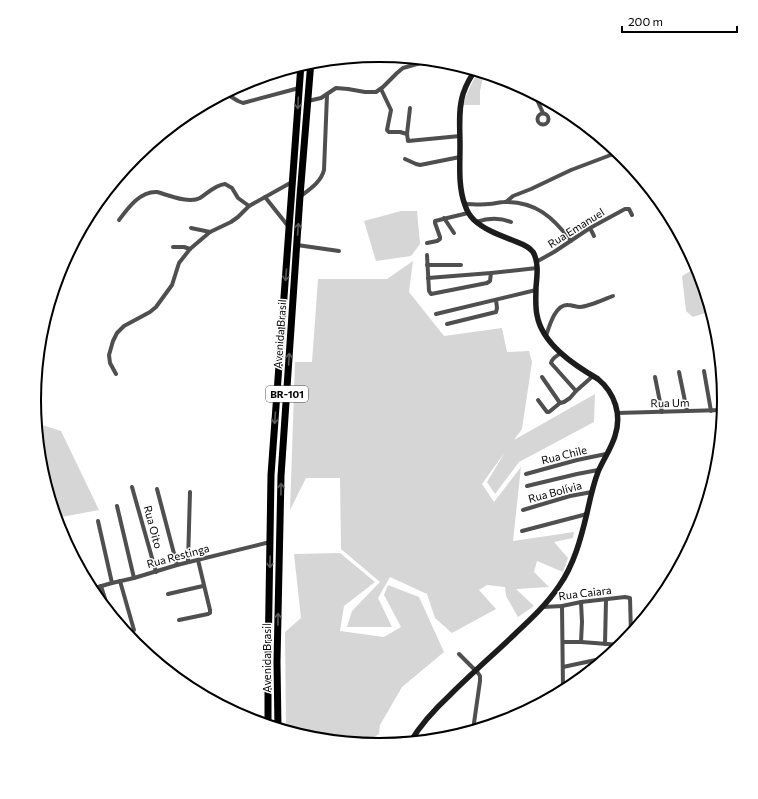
<svg xmlns="http://www.w3.org/2000/svg" width="758" height="799" font-family="Commissioner,sans-serif">
  <rect width="100%" height="100%" fill="#fff"/>
  <g fill="#d6d6d6">
    <path d="M480,71L484,73L480,91V105H463C467,93 471,82 480,71Z"/>
    <polygon points="401,211 417,211 420,244 411,256 376,261 364,221"/>
    <polygon points="413,261 409,292 444,336 502,328 507,352 529,351 532,362 522,429 514,440 595,394 594,422 519,462 495,494 487,482 505,452 482,484 494,502 521,467 513,541 574,532 573,538 554,542 568,558 563,572 537,561 534,572 549,587 516,589 534,606 518,617 506,596 505,587 487,585 479,590 496,609 452,633 435,618 427,594 390,577 378,598 392,627 347,627 352,611 380,582 341,549 340,478 306,478 290,510 295,362 312,362 318,279 387,279"/>
    <polygon points="697,267 711,311 693,317 686,311 682,276"/>
    <polygon points="36,423 61,431 99,510 56,518 41,467"/>
    <polygon points="340,553 375,582 344,606 340,631 384,637 401,627 384,595 388,585 419,597 444,652 402,687 380,725 379,734 364,743 311,738 286,730 285,632 301,618 294,554"/>
  </g>
  <g fill="none" stroke-linecap="round" stroke-linejoin="round">
    <g stroke="#4f4f4f" stroke-width="4">
      <polyline points="381,89 391,110 387,130 389,132 400,132 407,134"/>
      <polyline points="225,93 238,101 243,103 299,88"/>
      <polyline points="534,93 543,113"/>
      <polyline points="308,101 321,98 336,88 348,89 365,92 376,92 383,87 397,73 403,68 431,60"/>
      <polyline points="410,108 407,134 408,141 460,136"/>
      <circle cx="543" cy="119" r="5.5"/>
      <polyline points="405,159 416,164 420,165 460,157"/>
      <path d="M301,196C310,189 321,182 324,170L327,95"/>
      <polyline points="265,197 288,226"/>
      <polyline points="506,202 513,196 531,189 571,170 616,153"/>
      <path d="M464,204C472,204 481,205 489,204C494,204 499,202 504,202C535,201 553,217 571,241"/>
      <polyline points="444,218 454,233"/>
      <path d="M119,220C128,208 140,191 157,192C168,195 189,204 200,198C208,193 215,185 225,184L232,188L238,198L249,206"/>
      <path d="M476,222C488,218 499,217 511,222"/>
      <polyline points="191,228 210,232"/>
      <polyline points="590,228 594,236"/>
      <polyline points="427,243 437,241 440,239 440,237 435,223 435,221 468,213"/>
      <polyline points="297,245 339,251"/>
      <polyline points="173,247 184,247 190,249"/>
      <polyline points="427,255 429,291 431,294 487,283 490,281 491,273"/>
      <polyline points="536,262 554,252 590,228 625,209 629,209 632,215"/>
      <polyline points="427,265 461,265"/>
      <polyline points="428,278 491,273 537,268"/>
      <polyline points="436,314 536,290"/>
      <polyline points="447,324 496,312 497,308 496,300"/>
      <path d="M546,336C549,327 555,304 568,305C572,305 576,307 580,307C588,307 605,299 613,296"/>
      <path d="M561,353C557,356 552,358 551,363L576,391"/>
      <polyline points="704,371 711,411"/>
      <polyline points="679,372 687,411"/>
      <polyline points="116,374 110,363 109,355 113,341 117,333 124,326 150,312 156,307 172,285 179,263 190,249 210,232 231,222 238,217 249,206 292,182"/>
      <polyline points="542,377 560,403"/>
      <polyline points="655,377 662,412"/>
      <polyline points="538,400 547,412 549,412 560,403 564,402 570,398 576,391 593,376"/>
      <polyline points="617,413 723,410"/>
      <polyline points="526,474 577,460 606,454"/>
      <polyline points="527,486 577,474 598,470"/>
      <polyline points="132,487 156,572"/>
      <polyline points="157,489 177,565"/>
      <polyline points="117,506 134,578"/>
      <polyline points="523,510 570,496 592,492"/>
      <polyline points="98,521 112,583"/>
      <polyline points="522,531 587,514"/>
      <polyline points="188,562 190,492"/>
      <polyline points="120,581 134,630"/>
      <polyline points="101,586 109,611"/>
      <polyline points="91,589 112,583 134,578 177,565 270,542"/>
      <polyline points="168,594 203,586"/>
      <polyline points="562,606 563,690"/>
      <polyline points="543,607 562,606 581,602 625,597 630,598 631,634"/>
      <polyline points="179,620 208,614 210,613 210,610 198,560"/>
      <polyline points="563,642 581,642 621,645"/>
      <polyline points="581,642 582,622 581,602"/>
      <polyline points="605,644 606,600"/>
      <polyline points="459,654 478,673 480,676 480,681 473,730"/>
      <polyline points="563,667 605,658"/>
    </g>
    <path stroke="#1c1c1c" stroke-width="5.5" d="M411,741C421,724 435,709 450,695C471,674 494,654 516,633C532,618 547,604 559,586C574,565 581,538 587,513C590,499 593,485 598,472C603,460 611,449 615,436C622,415 615,393 598,379C574,365 542,344 537,315C535,306 536,296 536,287C537,276 539,262 533,252C528,245 519,243 512,240C499,235 485,230 474,220C470,216 467,212 465,205C458,187 460,165 460,145C460,128 458,110 463,94C466,85 470,77 476,70"/>
    <g stroke="#000" stroke-width="7">
      <polyline points="268,725 268,663 271,475 301,64"/>
      <polyline points="278,728 277,662 281,476 300,196 311,61"/>
    </g>
  </g>
  <defs><path id="oneway-shaft" d="M-6 0H5M1.5-3L5.5 0L1.5 3" fill="none" stroke-width="1.6" stroke-linecap="round" stroke-linejoin="round"/></defs>
  <g stroke="#595959">
    <use href="#oneway-shaft" transform="translate(298 103) rotate(93)"/>
    <use href="#oneway-shaft" transform="translate(298 229) rotate(-86)"/>
    <use href="#oneway-shaft" transform="translate(286 275) rotate(95)"/>
    <use href="#oneway-shaft" transform="translate(289 359) rotate(-86)"/>
    <use href="#oneway-shaft" transform="translate(275 418) rotate(94)"/>
    <use href="#oneway-shaft" transform="translate(281 489) rotate(-89)"/>
    <use href="#oneway-shaft" transform="translate(270 562) rotate(91)"/>
    <use href="#oneway-shaft" transform="translate(278 619) rotate(-89)"/>
  </g>
  <g text-anchor="middle" stroke-width="3" stroke-linejoin="round" paint-order="stroke">
    <rect fill="#fff" stroke="#4c4c4c" stroke-width="1" x="266" y="386" width="42" height="16" rx="3"/>
    <g font-size="10" font-weight="bold" fill="#000">
      <text x="287" y="398">BR-101</text>
    </g>
    <g font-size="11" fill="#000" stroke="#fff">
      <text transform="translate(576 228) rotate(-32)" y="4">Rua Emanuel</text>
      <text transform="translate(280 334) rotate(-86)" y="4">Avenida Brasil</text>
      <text transform="translate(670 403) rotate(-1)" y="4">Rua Um</text>
      <text transform="translate(564 455) rotate(-14)" y="4">Rua Chile</text>
      <text transform="translate(555 492) rotate(-15)" y="4">Rua Bolívia</text>
      <text transform="translate(153 527) rotate(75)" y="4">Rua Oito</text>
      <text transform="translate(178 556) rotate(-15)" y="4">Rua Restinga</text>
      <text transform="translate(585 593) rotate(-7)" y="4">Rua Caiara</text>
      <text transform="translate(267 658) rotate(-90)" y="4">Avenida Brasil</text>
    </g>
  </g>
  <path d="M0 0H758V799H0ZM41 400a338 338 0 1 1 676 0a338 338 0 1 1-676 0Z" fill="#fff" fill-rule="evenodd"/>
  <path fill="none" stroke="#000" stroke-width="2" d="M41 400a338 338 0 1 1 676 0a338 338 0 1 1-676 0Z"/>
  <path d="M622 26v6h115v-6" fill="none" stroke="#000000" stroke-width="2"/>
  <text x="628" y="26" font-size="12" fill="#000000" stroke="#ffffff" stroke-width="3" paint-order="stroke">200 m</text>
</svg>
